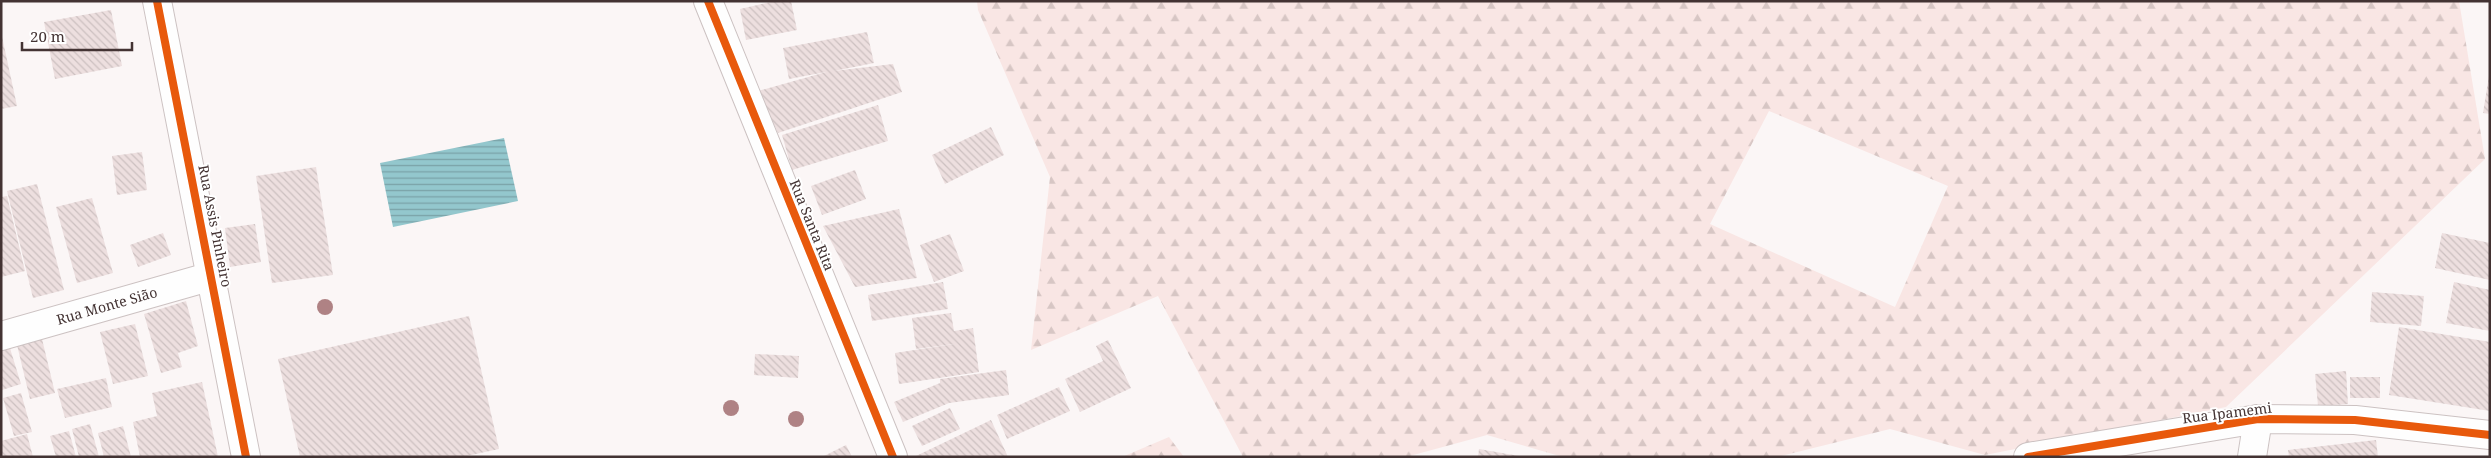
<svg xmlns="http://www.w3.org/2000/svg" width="2491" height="458" font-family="'Noto Serif',serif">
  <defs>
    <pattern id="forest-firs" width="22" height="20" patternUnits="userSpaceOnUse" patternTransform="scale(1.25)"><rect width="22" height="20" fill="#f9e6e4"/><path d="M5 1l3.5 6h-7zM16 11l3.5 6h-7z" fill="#d7c6c4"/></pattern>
    <pattern id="water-rules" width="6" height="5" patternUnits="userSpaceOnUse" patternTransform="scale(1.25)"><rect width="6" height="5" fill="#93c7cd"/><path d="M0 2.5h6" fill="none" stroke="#7aa2a7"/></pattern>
    <pattern id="building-back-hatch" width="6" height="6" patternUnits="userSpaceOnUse" patternTransform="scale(1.25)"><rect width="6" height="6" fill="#eddfdf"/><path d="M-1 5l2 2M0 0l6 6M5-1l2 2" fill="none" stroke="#ccc0c0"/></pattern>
  </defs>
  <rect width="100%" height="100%" fill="#fbf6f6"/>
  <g fill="url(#forest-firs)" fill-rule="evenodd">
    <path d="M977,1H2459L2485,159L2226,407L1985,455L1890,429L1777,457H1563L1487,435L1406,457H1243L1158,296L1031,350L1050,177L978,10ZM1769,111L1948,186L1895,307L1710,224Z"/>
    <polygon points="1169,437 1184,457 1122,457"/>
  </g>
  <polygon fill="url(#water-rules)" points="504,138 518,201 393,227 380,163"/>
  <g fill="url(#building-back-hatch)">
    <polygon points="775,1 791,1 797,30 746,40 740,9"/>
    <polygon points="111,10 122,66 55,79 44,22"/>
    <polygon points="1,32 17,106 1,109"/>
    <polygon points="867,32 874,63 834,71 893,64 902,92 778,133 758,91 826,72 789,79 783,48"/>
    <polygon points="2489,76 2490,77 2490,114 2483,113"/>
    <polygon points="878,105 888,141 792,170 782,135"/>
    <polygon points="991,127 1004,155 945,184 932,155"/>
    <polygon points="142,152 147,190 117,195 112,156"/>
    <polygon points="316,167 333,275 272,283 256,176"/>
    <polygon points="855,170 866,199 822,215 811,186"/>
    <polygon points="37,184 64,290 33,298 7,191"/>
    <polygon points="7,196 25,271 1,277 1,197"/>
    <polygon points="92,198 113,273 77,283 56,207"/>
    <polygon points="899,209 917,278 855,287 823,226"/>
    <polygon points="255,224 261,262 230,267 225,228"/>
    <polygon points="163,233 171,255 138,267 130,245"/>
    <polygon points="2442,233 2490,243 2490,280 2435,268"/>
    <polygon points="950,234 964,271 934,282 920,245"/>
    <polygon points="943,282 948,309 872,321 868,295"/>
    <polygon points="2454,282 2490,290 2490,331 2446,323"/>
    <polygon points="2372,292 2424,296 2421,326 2370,322"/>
    <polygon points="186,301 198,346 178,353 182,367 161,373 144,314"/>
    <polygon points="951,313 954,331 973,328 979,372 899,384 895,353 954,344 916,349 912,318"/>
    <polygon points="469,316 499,449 462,457 300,457 278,359"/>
    <polygon points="135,324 148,376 113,384 100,332"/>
    <polygon points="2399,327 2490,342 2490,411 2389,395"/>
    <polygon points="42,339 55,393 30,399 17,345"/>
    <polygon points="1108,340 1131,388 1080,412 1065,379 1103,361 1096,346"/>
    <polygon points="9,345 21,384 2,390 1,347"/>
    <polygon points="755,354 799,356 798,378 754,375"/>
    <polygon points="1006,370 1009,395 949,403 903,422 894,402 940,383 940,379"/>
    <polygon points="2346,371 2348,404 2318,406 2315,374"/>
    <rect x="2350" y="377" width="30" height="21"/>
    <polygon points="106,378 112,407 65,418 57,389"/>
    <polygon points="202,382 218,457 140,457 133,422 157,416 152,393"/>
    <polygon points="1059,387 1070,411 1007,439 997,415"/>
    <polygon points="21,393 32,432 14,436 3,398"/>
    <polygon points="950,408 960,429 922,446 912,426"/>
    <polygon points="991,420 1008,457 914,457"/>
    <polygon points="90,424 99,457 79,457 72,429"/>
    <polygon points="123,426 131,457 104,457 98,433"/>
    <polygon points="69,431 76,457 56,457 50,436"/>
    <polygon points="27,434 33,457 1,457 1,441"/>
    <polygon points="2376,440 2378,457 2289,457 2288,450"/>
    <polygon points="846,445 852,457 822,457"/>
    <polygon points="1479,449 1519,456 1519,457 1478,457"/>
  </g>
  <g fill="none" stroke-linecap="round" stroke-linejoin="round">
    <defs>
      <g id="street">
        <polyline points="157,1 246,457"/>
        <polyline points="708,1 893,457"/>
        <path id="s1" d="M1,336L212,276"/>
        <polyline points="2028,457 2258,419 2355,420 2490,435"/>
        <polyline points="2252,457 2258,419"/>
      </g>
    </defs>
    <use href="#street" stroke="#ccc2c2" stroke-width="30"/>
    <use href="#street" stroke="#fefefe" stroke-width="28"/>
    <defs>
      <g id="cycleway">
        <polyline points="157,1 246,457"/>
        <polyline points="708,1 893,457"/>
        <polyline points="2028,457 2258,419 2355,420 2490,435"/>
      </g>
    </defs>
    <use href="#cycleway" stroke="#fff" stroke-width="11"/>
    <use href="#cycleway" stroke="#e8590c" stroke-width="8"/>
  </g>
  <g fill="#af8284">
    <circle cx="325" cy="307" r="8"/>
    <circle cx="731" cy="408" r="8"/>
    <circle cx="796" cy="419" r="8"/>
  </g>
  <g text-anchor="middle" stroke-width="4" stroke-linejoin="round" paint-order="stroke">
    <g font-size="14" fill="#433333" stroke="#fff">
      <text transform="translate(812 225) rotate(68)" y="5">Rua Santa Rita</text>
      <text transform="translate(215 226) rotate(79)" y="5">Rua Assis Pinheiro</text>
      <text dy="5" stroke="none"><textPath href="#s1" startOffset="110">Rua Monte Sião</textPath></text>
      <text transform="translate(2227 413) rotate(-7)" y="5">Rua Ipamemi</text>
    </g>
  </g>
  <rect width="2491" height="458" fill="none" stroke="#433333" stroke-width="5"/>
  <path d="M22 42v8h110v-8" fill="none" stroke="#433333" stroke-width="2.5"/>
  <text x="30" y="42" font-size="15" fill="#433333" stroke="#ffffff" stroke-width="4" paint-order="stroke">20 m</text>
</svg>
